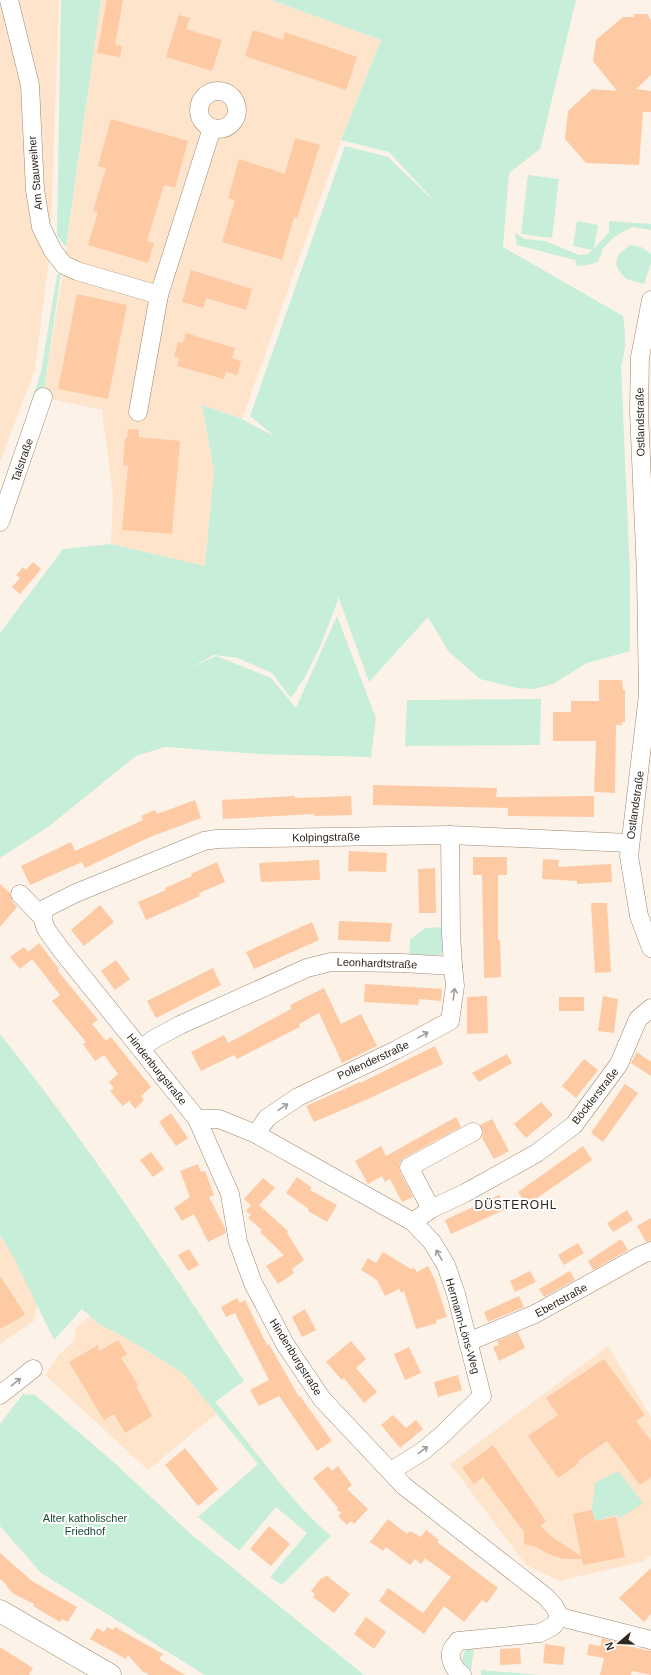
<svg xmlns="http://www.w3.org/2000/svg" width="651" height="1675" font-family="Arial,sans-serif">
  <rect width="100%" height="100%" fill="#fdf2e8"/>
  <g fill="#fde4cb">
    <polygon points="0,0 59,0 50,251 35,369 0,462"/>
    <polygon points="101,0 271,0 381,40 341,140 242,419 202,405 214,471 205,566 111,544 113,496 102,410 43,397 64,265"/>
    <polygon points="0,1176 42,1286 34,1321 0,1344"/>
    <polygon points="90,1316 99,1324 126,1338 183,1373 217,1413 148,1470 45,1375 60,1354 75,1339 75,1329"/>
    <polygon points="608,1346 651,1417 651,1555 644,1561 560,1581 526,1565 450,1464"/>
  </g>
  <g fill="#c7eed8">
    <polygon points="61,0 101,0 66,247 57,236"/>
    <path d="M271,0H576L540,149L509,173L503,247L623,316C625,333 627,348 621,365L630,574V651L587,663L553,684L534,689L517,688L480,679L448,651L428,617L369,682L338,596V600L320,647L305,677L291,698L272,673L238,658L214,655L190,668L216,656L271,678L296,708L337,616L376,718L371,757L258,754L165,747L136,756L48,827L0,858V633L63,549L111,544L205,566L214,471L202,405L242,419L274,436L250,416L345,146L388,157L438,205L389,152L341,140L381,40Z"/>
    <polygon points="528,175 559,179 552,238 521,234"/>
    <polygon points="577,221 598,225 594,249 609,232 609,221 651,224 651,230 632,227 614,237 603,248 598,262 588,265 577,266 575,260 517,245 515,233 525,239 545,241 579,255 588,254 593,250 573,246"/>
    <polygon points="630,245 641,247 651,254 651,263 644,284 626,279 619,271 616,264 618,255"/>
    <polygon points="61,273 43,397 10,469 41,372 57,275"/>
    <polygon points="541,699 540,745 405,746 407,700"/>
    <polygon points="445,927 443,950 441,955 409,955 410,940 425,928"/>
    <path d="M0,1034C88,1144 166,1263 244,1381L215,1402C254,1447 286,1498 331,1536L282,1585L270,1577L307,1533L276,1507L239,1551L198,1517L258,1464L183,1373L126,1338L99,1324L82,1309L54,1340L14,1258L0,1235Z"/>
    <polygon points="23,1394 35,1395 109,1458 192,1535 364,1675 205,1675 41,1573 0,1526 0,1424"/>
    <polygon points="618,1471 643,1503 620,1518 616,1515 595,1521 592,1510 595,1483"/>
    <polygon points="474,1648 471,1670 465,1667 462,1659 465,1650"/>
    <polygon points="481,1670 539,1675 481,1675"/>
  </g>
  <g fill="#fdcaa4">
    <polygon points="107,0 123,0 115,45 122,46 120,57 97,53"/>
    <polygon points="634,14 647,14 651,20 651,75 636,89 651,91 651,112 643,112 639,165 586,163 565,139 568,111 592,89 617,91 593,61 596,40 623,17 634,17"/>
    <polygon points="179,15 190,18 186,29 222,40 212,71 166,57"/>
    <polygon points="253,30 283,40 285,32 357,57 346,90 245,56"/>
    <polygon points="111,119 188,141 175,188 164,185 147,241 154,243 148,263 88,245 98,212 93,211 106,168 98,166"/>
    <polygon points="295,138 320,145 297,218 294,217 282,260 222,242 235,200 228,198 239,159 285,174"/>
    <polygon points="191,270 252,289 246,310 206,298 203,308 182,302"/>
    <polygon points="77,294 127,305 108,399 58,389"/>
    <polygon points="186,333 235,348 232,358 241,361 237,375 226,372 224,379 177,366 179,358 174,356 178,342 183,343"/>
    <polygon points="128,429 139,430 139,437 180,441 172,534 122,530 128,466 123,465 125,438 127,438"/>
    <polygon points="33,562 41,569 20,594 12,587 20,578 16,575 23,567 26,570"/>
    <polygon points="599,680 622,680 623,690 625,690 625,722 622,722 622,725 616,725 615,793 594,792 596,741 553,741 553,712 571,712 571,701 599,701"/>
    <polygon points="373,785 497,788 496,797 594,796 594,817 508,816 508,808 373,805"/>
    <polygon points="295,796 295,798 351,796 352,815 314,816 314,814 223,819 222,800"/>
    <polygon points="195,800 201,818 150,837 85,868 82,862 30,885 21,866 71,842 75,851 143,820 141,816 155,810 157,814"/>
    <polygon points="349,851 387,853 386,872 348,871"/>
    <polygon points="473,857 507,857 507,875 498,875 498,940 500,940 501,977 484,978 482,875 473,875"/>
    <polygon points="543,859 559,860 558,867 611,864 612,882 577,884 577,881 542,879"/>
    <polygon points="319,860 320,880 261,882 259,863"/>
    <polygon points="217,862 225,882 199,893 200,896 146,920 138,902 166,890 165,888 192,876 191,874"/>
    <polygon points="435,868 436,913 419,913 418,869"/>
    <polygon points="0,884 10,893 12,901 17,907 0,927"/>
    <polygon points="591,903 607,903 611,972 595,973"/>
    <polygon points="100,905 114,922 84,946 71,930"/>
    <polygon points="339,921 392,923 390,942 338,940"/>
    <polygon points="312,922 319,940 254,969 246,952"/>
    <polygon points="39,943 59,969 58,971 98,1020 92,1024 106,1041 111,1037 151,1087 141,1096 144,1100 135,1109 129,1101 123,1106 110,1091 114,1088 109,1082 118,1074 104,1055 95,1061 83,1044 86,1042 52,1001 60,995 32,959 20,969 10,957 24,947 28,952"/>
    <polygon points="116,960 130,979 115,990 101,971"/>
    <polygon points="213,968 221,985 156,1018 147,1001"/>
    <polygon points="365,984 442,989 441,1001 419,999 418,1005 364,1002"/>
    <polygon points="324,988 341,1024 361,1014 377,1046 342,1063 319,1013 299,1024 300,1027 237,1059 234,1055 201,1071 191,1052 224,1035 228,1043 291,1009 290,1005"/>
    <polygon points="487,996 488,1033 467,1034 467,997"/>
    <polygon points="603,996 618,999 614,1033 598,1031"/>
    <rect x="559" y="997" width="25" height="14"/>
    <polygon points="435,1046 443,1064 368,1099 314,1122 306,1106 360,1082 360,1083"/>
    <polygon points="637,1052 651,1062 651,1076 631,1063"/>
    <polygon points="507,1054 512,1063 479,1082 472,1073"/>
    <polygon points="584,1059 598,1070 576,1098 562,1086"/>
    <polygon points="625,1084 638,1093 603,1142 591,1133"/>
    <polygon points="541,1102 553,1115 526,1138 514,1124"/>
    <polygon points="171,1113 188,1138 176,1146 159,1122"/>
    <polygon points="456,1117 461,1127 404,1158 400,1162 399,1167 400,1172 413,1197 402,1202 390,1179 385,1182 382,1176 368,1184 355,1161 381,1146 386,1156"/>
    <polygon points="492,1119 509,1151 494,1159 482,1138 483,1132 480,1125"/>
    <polygon points="583,1146 592,1160 527,1205 518,1192"/>
    <polygon points="151,1152 164,1169 153,1177 140,1160"/>
    <polygon points="198,1164 201,1172 205,1171 214,1195 209,1197 225,1228 226,1233 208,1242 194,1214 182,1221 174,1208 190,1197 180,1171"/>
    <polygon points="297,1177 312,1188 310,1190 337,1205 327,1222 308,1211 309,1209 286,1193"/>
    <polygon points="263,1178 275,1188 259,1205 288,1231 287,1233 304,1260 292,1269 294,1273 278,1284 266,1266 284,1255 260,1232 262,1230 248,1218 251,1215 246,1211 251,1205 244,1199"/>
    <polygon points="499,1195 506,1209 451,1234 445,1220"/>
    <polygon points="627,1210 633,1220 613,1232 607,1223"/>
    <polygon points="651,1218 651,1241 646,1242 637,1226"/>
    <polygon points="621,1239 628,1250 593,1270 588,1261"/>
    <polygon points="578,1243 584,1253 564,1265 558,1255"/>
    <polygon points="189,1249 199,1265 188,1271 178,1255"/>
    <polygon points="383,1252 411,1269 414,1268 417,1272 428,1266 435,1280 447,1317 436,1320 437,1323 416,1329 404,1291 402,1293 399,1289 385,1296 377,1280 361,1270 368,1258 376,1263"/>
    <polygon points="530,1271 536,1282 515,1292 510,1281"/>
    <polygon points="570,1271 575,1280 544,1297 539,1289"/>
    <polygon points="0,1276 25,1314 20,1318 0,1329"/>
    <polygon points="519,1296 524,1307 488,1322 484,1312"/>
    <polygon points="237,1298 240,1303 245,1300 267,1345 269,1344 299,1397 300,1396 332,1441 317,1451 279,1396 259,1406 250,1390 269,1380 235,1313 226,1317 221,1307"/>
    <polygon points="305,1309 316,1330 302,1337 292,1317"/>
    <polygon points="518,1332 525,1348 499,1361 493,1347 499,1345 497,1341"/>
    <polygon points="118,1340 127,1354 121,1358 138,1385 136,1386 152,1416 125,1433 114,1414 104,1420 69,1362 98,1345 99,1351"/>
    <polygon points="351,1341 366,1359 356,1368 377,1392 364,1403 344,1378 342,1380 326,1362"/>
    <polygon points="409,1347 421,1373 405,1380 394,1354"/>
    <polygon points="604,1359 645,1415 636,1421 651,1441 651,1477 640,1485 607,1441 578,1461 579,1463 558,1478 528,1436 558,1415 546,1398"/>
    <polygon points="458,1375 462,1390 438,1397 434,1382"/>
    <polygon points="393,1415 406,1428 416,1420 423,1429 400,1448 381,1425"/>
    <polygon points="493,1445 546,1521 540,1526 555,1539 581,1556 573,1514 592,1510 595,1521 616,1517 625,1557 583,1565 582,1559 563,1559 546,1553 537,1547 527,1545 524,1543 524,1532 483,1477 474,1484 462,1468"/>
    <polygon points="185,1448 218,1489 198,1506 165,1465"/>
    <polygon points="328,1466 332,1471 338,1466 352,1485 347,1489 368,1509 354,1524 351,1521 347,1525 338,1516 341,1513 337,1510 338,1508 313,1478"/>
    <polygon points="388,1519 407,1534 410,1531 421,1537 426,1530 439,1540 437,1542 498,1588 487,1603 482,1600 464,1622 444,1606 424,1634 379,1601 388,1588 423,1613 451,1577 425,1558 421,1564 415,1559 410,1565 386,1547 383,1551 370,1542"/>
    <polygon points="269,1526 290,1544 271,1566 250,1549"/>
    <polygon points="0,1553 32,1581 77,1607 68,1622 62,1619 60,1622 33,1606 34,1604 14,1594 6,1586 7,1585 0,1579"/>
    <polygon points="651,1568 651,1614 644,1622 619,1598"/>
    <polygon points="326,1575 350,1594 334,1613 313,1597 315,1594 311,1591 322,1577 323,1579"/>
    <polygon points="366,1617 386,1632 374,1649 354,1634"/>
    <polygon points="107,1627 113,1630 115,1627 163,1654 159,1659 185,1675 148,1675 147,1673 143,1672 128,1655 126,1659 90,1639 97,1628 104,1632"/>
    <polygon points="602,1638 617,1642 616,1644 651,1651 651,1675 632,1671 631,1675 600,1675 604,1658 587,1655 589,1644 601,1646"/>
    <polygon points="545,1644 565,1647 563,1665 543,1663"/>
    <polygon points="0,1647 33,1668 29,1675 0,1675"/>
    <polygon points="520,1648 521,1664 500,1665 500,1649"/>
  </g>
  <g fill="none" stroke-linecap="round" stroke-linejoin="round">
    <defs>
      <g id="minor">
        <polyline points="9,0 30,85 35,190 41,227 53,251 64,265 77,271 159,295 212,128"/>
        <circle cx="218" cy="110" r="19"/>
        <polyline points="651,300 640,357 639,411 646,575 648,695 629,856 639,916 651,948"/>
        <polyline points="138,412 159,295"/>
        <polyline points="0,522 43,397"/>
        <polyline points="20,894 42,917 46,929 62,951 197,1119 230,1194 238,1242 253,1283 285,1344 322,1399 404,1486 546,1597 554,1606 560,1617"/>
        <polyline points="42,917 46,908 76,893 204,841 217,839 450,835 629,843"/>
        <polyline points="141,1049 154,1039 180,1025 307,968 331,962 402,963 453,966 451,933 450,835"/>
        <polyline points="197,1119 219,1119 256,1134 413,1222 432,1242 446,1265 456,1294 482,1396 442,1435 423,1451 391,1471"/>
        <polyline points="256,1134 267,1118 298,1097 396,1050 450,1021 455,986 453,966"/>
        <polyline points="431,1209 409,1167 473,1132"/>
        <polyline points="413,1222 431,1209 465,1193 537,1153 574,1125 619,1064 638,1019 651,1008"/>
        <polyline points="468,1342 535,1314 641,1255 651,1251"/>
        <polyline points="0,1395 33,1369"/>
        <polyline points="560,1617 651,1640"/>
        <path d="M462,1675C454,1670 448,1658 452,1649C454,1646 457,1643 458,1641L540,1633L553,1626L560,1617"/>
      </g>
      <polyline id="major" points="0,1611 110,1675"/>
    </defs>
    <use href="#minor" stroke="#9d866f" stroke-width="19"/>
    <use href="#major" stroke="#9d866f" stroke-width="23"/>
    <use href="#minor" stroke="#fff" stroke-width="18"/>
    <use href="#major" stroke="#fff" stroke-width="22"/>
  </g>
  <defs><path id="oneway-shaft" d="M-6 0H5M1.5-3L5.5 0L1.5 3" fill="none" stroke-width="1.6" stroke-linecap="round" stroke-linejoin="round"/></defs>
  <g stroke="#a19d99">
    <use href="#oneway-shaft" transform="translate(454 994) rotate(-82)"/>
    <use href="#oneway-shaft" transform="translate(423 1035) rotate(-29)"/>
    <use href="#oneway-shaft" transform="translate(283 1107) rotate(-34)"/>
    <use href="#oneway-shaft" transform="translate(439 1255) rotate(-120)"/>
    <use href="#oneway-shaft" transform="translate(16 1382) rotate(-39)"/>
    <use href="#oneway-shaft" transform="translate(423 1450) rotate(-37)"/>
  </g>
  <g text-anchor="middle" stroke-width="4" stroke-linejoin="round" paint-order="stroke">
    <g font-size="11" fill="#2f261d" stroke="#fff">
      <text transform="translate(35 173) rotate(-95)" y="4">Am Stauweiher</text>
      <text transform="translate(640 422) rotate(-91)" y="4">Ostlandstraße</text>
      <text transform="translate(22 460) rotate(-71)" y="4">Talstraße</text>
      <text transform="translate(635 805) rotate(-82)" y="4">Ostlandstraße</text>
      <text transform="translate(326 837) rotate(-1)" y="4">Kolpingstraße</text>
      <text transform="translate(377 963) rotate(2)" y="4">Leonhardtstraße</text>
      <text transform="translate(373 1060) rotate(-25)" y="4">Pollenderstraße</text>
      <text transform="translate(157 1069) rotate(51)" y="4">Hindenburgstraße</text>
      <text transform="translate(595 1096) rotate(-52)" y="4">Böcklerstraße</text>
      <text transform="translate(561 1300) rotate(-29)" y="4">Ebertstraße</text>
      <text transform="translate(463 1326) rotate(74)" y="4">Hermann-Löns-Weg</text>
      <text transform="translate(296 1357) rotate(58)" y="4">Hindenburgstraße</text>
    </g>
    <g font-size="11" fill="#1b4a34" stroke="#fff">
      <text x="85" y="1522">Alter katholischer<tspan x="85" dy="13">Friedhof</tspan></text>
    </g>
    <g font-size="12" letter-spacing="1" fill="#2f261d" stroke="#fff">
      <text x="516" y="1209">DÜSTEROHL</text>
    </g>
  </g>
  <g transform="translate(619 1643) rotate(251)" stroke="#ffffff" stroke-width="3" paint-order="stroke">
  <path d="M0-3L7 15L0 10L-7 15Z" fill="#2f261d"/>
  <text y="-6" font-size="11" font-weight="bold" text-anchor="middle" fill="#2f261d">N</text>
  </g>
</svg>
